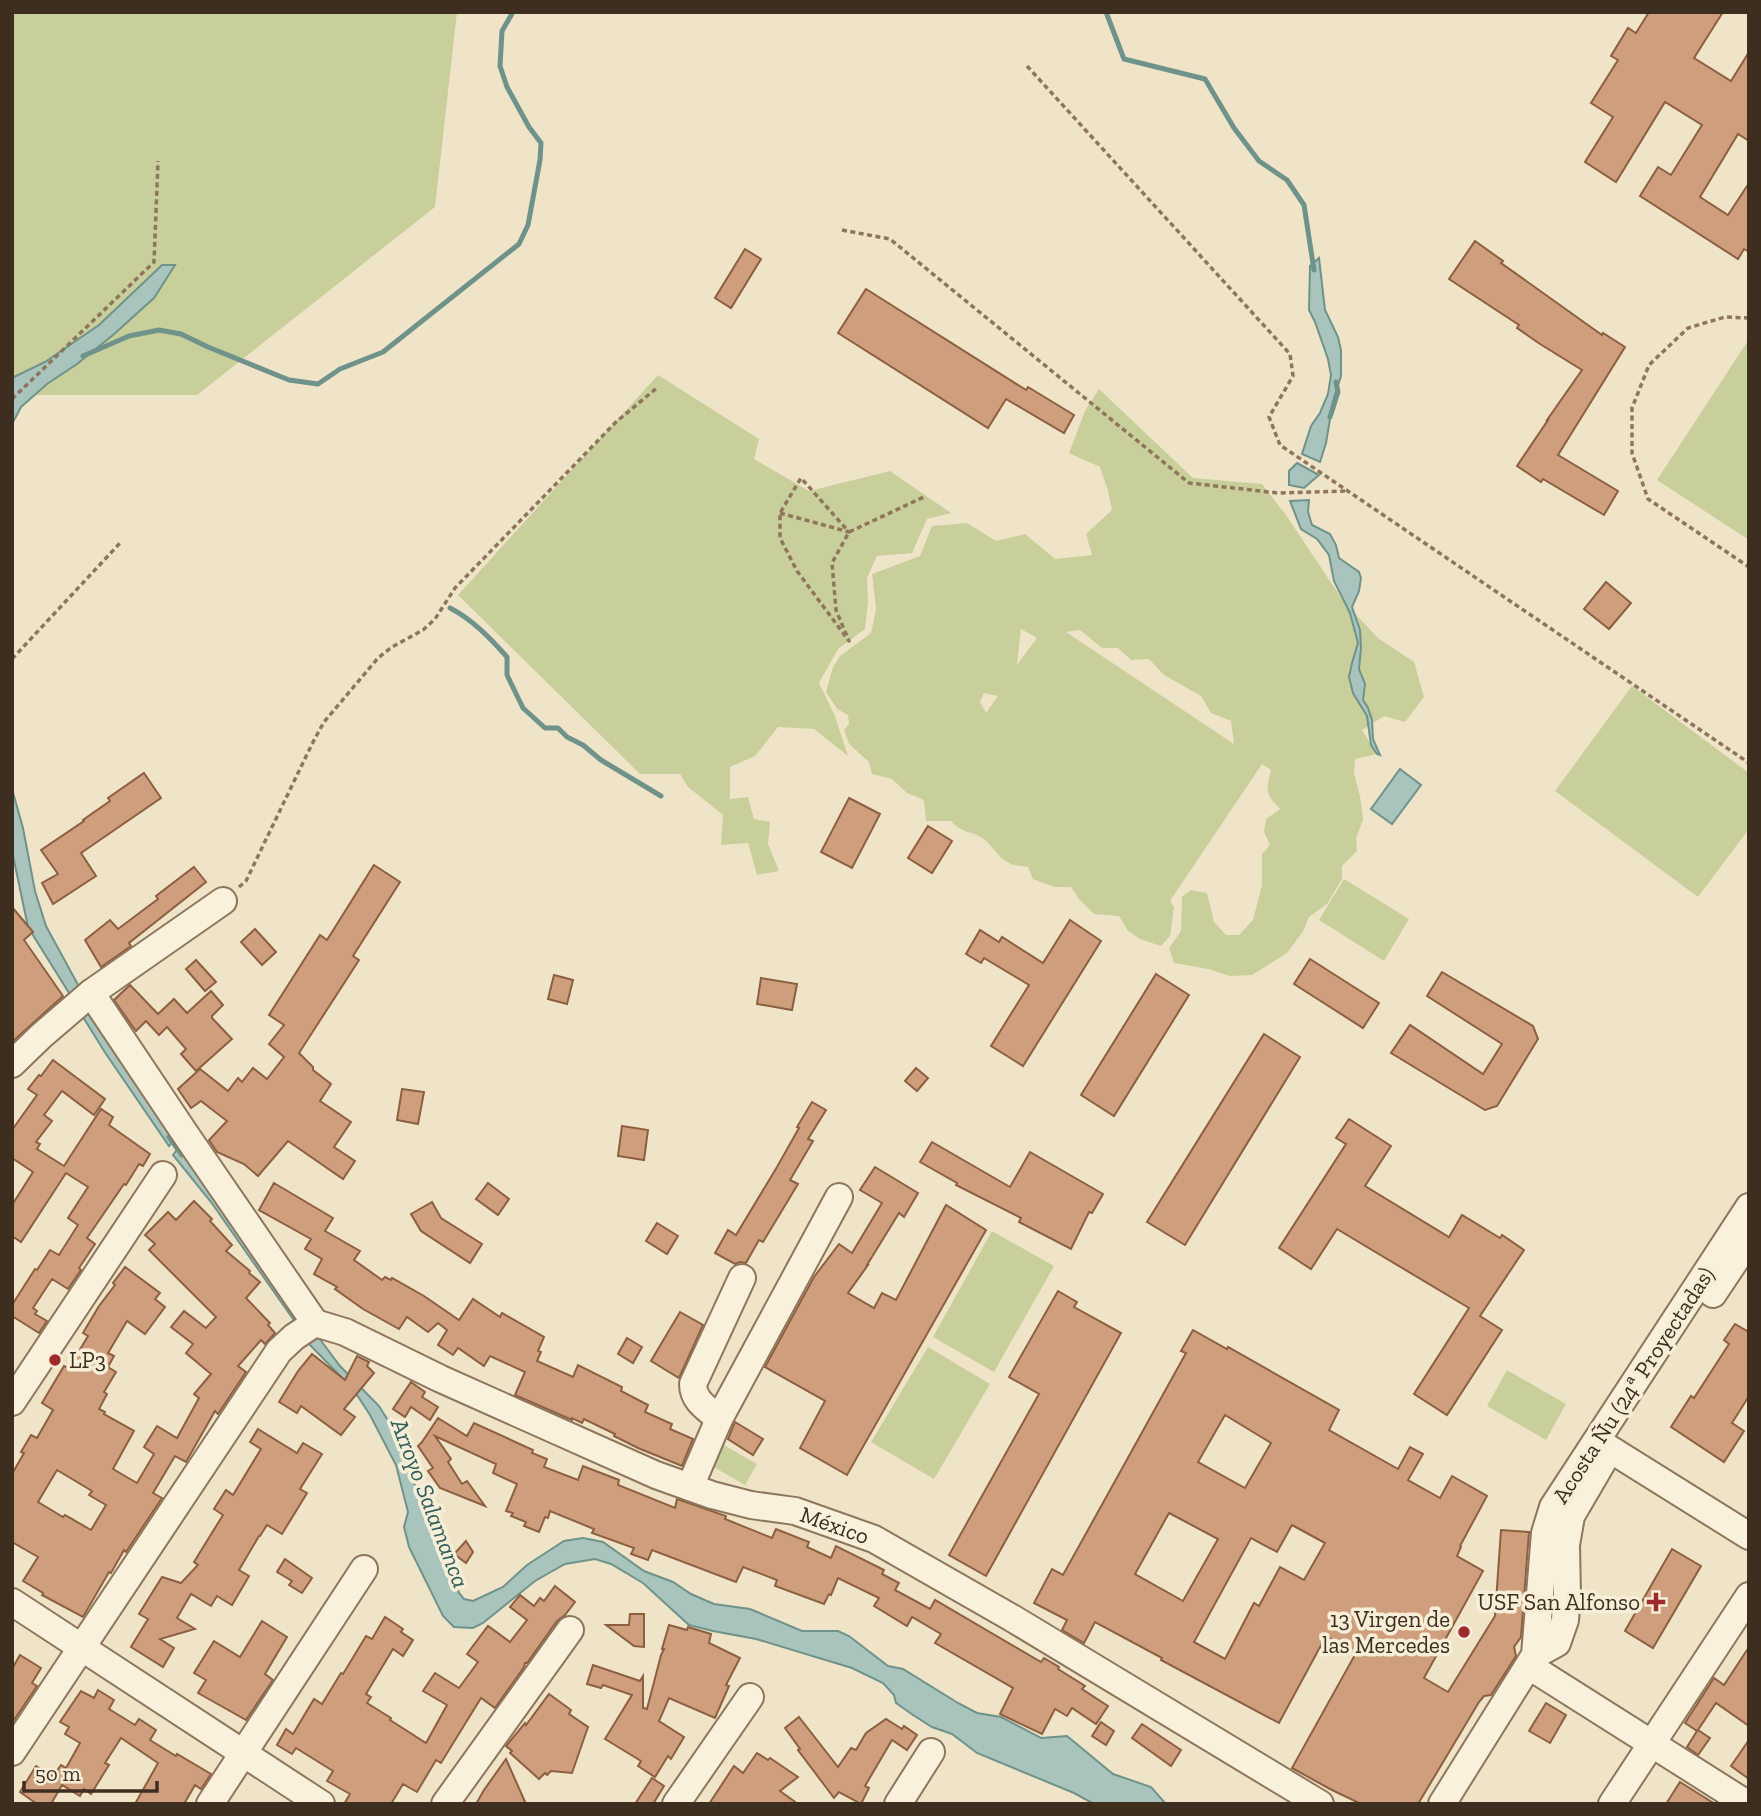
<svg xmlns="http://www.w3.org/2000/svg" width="1761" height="1816" font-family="'Zilla Slab',serif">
  <rect width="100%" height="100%" fill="#f0e4c8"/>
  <g fill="#c9cf9b" fill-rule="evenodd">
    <polygon points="12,12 457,12 435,207 197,395 12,395"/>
    <polygon points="1749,339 1749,540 1657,480"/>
    <polygon points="658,375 759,439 754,459 809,491 890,471 951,513 927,519 912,553 877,556 867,578 868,602 865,629 838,649 819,683 835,716 848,756 814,729 778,727 755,756 730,767 730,799 748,797 754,819 770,822 768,844 779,871 757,875 748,843 721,845 723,815 688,787 680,774 640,774 458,595"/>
    <path d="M1099,389L1193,478L1262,484L1286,515L1344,602L1378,638L1414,662L1424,697L1405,722L1384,716L1362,730L1377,754L1355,759L1354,773L1360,796L1363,820L1356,838L1357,851L1342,866V879L1327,904L1309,917L1304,930L1287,953L1252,975L1230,976L1208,969L1174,963L1169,948L1181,931L1182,897L1191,890L1207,893L1214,922L1226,935H1239L1253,920L1262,885V854L1270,845L1264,832L1266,819L1280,809C1265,795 1266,789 1271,770L1262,764L1170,901L1174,907L1170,936L1161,946L1140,939L1128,931L1119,916L1094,914L1079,899L1071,887H1054L1033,879L1028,867C1023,866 1016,866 1011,864C999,859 994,848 985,840C973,830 963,835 951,821H926L924,800L907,793L892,779L872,774L869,762L849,744L844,730L849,724L848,715L837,709L826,692L833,667L840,656L871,633L876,609L872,574L920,556L932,526L967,523L996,541L1025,534L1055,559L1092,555L1086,534L1112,510L1108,491L1100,467L1069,453L1085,411ZM1021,629L1037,638L1017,665ZM1080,630L1102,648H1118L1131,660L1149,659L1164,675L1201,696L1211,713L1231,721L1234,744L1066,632ZM984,693L998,696L986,713L980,702Z"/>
    <polygon points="1632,686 1749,773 1749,829 1698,897 1555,791"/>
    <polygon points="1344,879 1409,919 1384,961 1319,920"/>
    <polygon points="992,1231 1054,1266 994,1372 933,1337"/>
    <polygon points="928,1347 990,1384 934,1479 871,1442"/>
    <polygon points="1507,1370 1566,1404 1546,1440 1487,1406"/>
    <polygon points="722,1444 757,1464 745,1485 710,1465"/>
  </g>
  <g fill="#a9c4bc" stroke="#6f938a" stroke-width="2">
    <polygon points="1319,258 1325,310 1338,337 1341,350 1341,376 1333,401 1326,443 1320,462 1302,454 1311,426 1320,413 1328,394 1331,375 1328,359 1315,322 1309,310 1310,266"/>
    <polygon points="162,265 175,265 154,298 113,335 77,364 47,384 21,407 12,424 12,378 45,362 99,325"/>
    <polygon points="1297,463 1319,475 1304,488 1289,485 1289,471"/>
    <polygon points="1309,500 1308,512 1312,525 1330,534 1336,545 1339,558 1359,572 1361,578 1359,591 1352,607 1360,630 1361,648 1359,669 1365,684 1363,700 1368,708 1372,720 1373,739 1380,755 1377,754 1371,745 1367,716 1353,693 1349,677 1352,663 1358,643 1350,613 1334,581 1329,555 1317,539 1301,529 1290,501"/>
    <polygon points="1400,769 1421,785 1392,824 1371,809"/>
    <polygon points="12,789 23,828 35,891 46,926 83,994 74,1001 28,927 12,851"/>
    <polygon points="87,1000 177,1136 169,1146 106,1054 78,1009"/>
    <polygon points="182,1143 301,1314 293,1319 211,1202 173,1155"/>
    <polygon points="316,1334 340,1366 379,1406 404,1446 401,1458 412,1469 416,1490 455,1578 459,1593 464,1599 473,1601 503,1587 527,1565 564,1541 583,1538 603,1542 644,1571 673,1582 691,1594 714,1604 750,1609 802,1631 838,1631 849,1636 888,1666 903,1669 958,1703 977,1713 1001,1717 1041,1738 1067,1736 1113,1774 1151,1787 1166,1804 1094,1804 1074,1793 977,1753 952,1734 932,1727 913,1715 896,1703 894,1695 883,1683 852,1668 756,1639 713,1631 689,1625 643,1583 611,1564 595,1559 565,1564 535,1581 483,1623 473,1628 454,1627 443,1616 409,1547 404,1527 408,1512 396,1465 370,1415 353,1389 308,1343"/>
  </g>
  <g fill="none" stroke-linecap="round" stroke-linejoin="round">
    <g stroke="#6f938a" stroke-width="5">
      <polyline points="1106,12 1124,59 1205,79 1234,128 1259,161 1287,180 1304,205 1314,270"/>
      <polyline points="83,356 129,336 159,330 181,334 208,347 289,380 318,384 340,369 383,352 519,244 528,225 540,160 541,143 529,127 507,87 500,66 502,31 513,12"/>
      <polyline points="1330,417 1338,392 1336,382"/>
      <path d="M450,608C472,619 491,639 507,657V675L523,708L545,728H558L567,737L583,745L601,760L661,796"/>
      <polyline points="169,1137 182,1155"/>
    </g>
  </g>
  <g fill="#cf9f7d" stroke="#8d5f41" stroke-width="2" fill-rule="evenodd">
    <polygon points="1649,12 1723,12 1694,58 1731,81 1749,52 1749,141 1738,134 1700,197 1728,215 1749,183 1749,252 1744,249 1738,259 1640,196 1658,167 1671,175 1702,125 1665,102 1616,182 1585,162 1613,117 1591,103 1618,60 1611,56 1628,28 1636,33"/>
    <polygon points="1475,241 1503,261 1501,263 1602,335 1603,333 1625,347 1558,455 1618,491 1604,515 1543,479 1541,482 1517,466 1548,420 1547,420 1582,370 1540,344 1517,328 1519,325 1449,279"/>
    <polygon points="745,249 761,259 731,308 715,298"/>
    <polygon points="866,289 1026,390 1028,387 1074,415 1064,433 1006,399 988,428 838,333"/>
    <polygon points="1606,582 1631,603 1609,629 1584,609"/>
    <polygon points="144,773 161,798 81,853 96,876 53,904 42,883 58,874 41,850 84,821 83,820 110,801 108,798"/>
    <polygon points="849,798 880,814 852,868 821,852"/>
    <polygon points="928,826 952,841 932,873 908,858"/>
    <polygon points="374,865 400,882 353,956 359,960 299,1053 313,1067 313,1070 331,1084 320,1101 351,1122 334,1147 355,1161 343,1179 288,1141 258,1176 244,1164 217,1152 209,1140 227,1121 201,1101 191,1108 178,1089 200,1069 228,1091 238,1078 242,1082 253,1068 267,1079 284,1057 269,1044 284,1025 269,1015 320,935 327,940"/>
    <polygon points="194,867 206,882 129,943 131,946 101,967 85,940 110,920 118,929 158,899 156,896"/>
    <polygon points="12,907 33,932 24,940 63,996 12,1042"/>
    <polygon points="1070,920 1101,941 1023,1066 991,1046 1029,985 984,958 981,963 966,954 980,930 999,942 1002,937 1043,963"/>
    <polygon points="255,929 276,952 262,965 241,942"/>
    <polygon points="1310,959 1379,1003 1363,1028 1294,984"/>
    <polygon points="196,960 216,982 205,991 186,969"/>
    <polygon points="1442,972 1533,1026 1538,1039 1497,1106 1485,1110 1391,1053 1410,1025 1483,1074 1502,1044 1427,996"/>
    <polygon points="1156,974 1189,995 1114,1116 1081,1095"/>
    <polygon points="554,975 573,980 567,1004 548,999"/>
    <polygon points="761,978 797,984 792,1010 757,1004"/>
    <polygon points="130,985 158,1014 174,999 187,1013 211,991 223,1005 212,1016 212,1018 232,1039 196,1071 181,1054 186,1049 167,1027 159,1035 146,1021 136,1031 133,1027 114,1000"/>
    <polygon points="1264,1034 1300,1057 1185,1245 1147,1222"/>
    <polygon points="53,1060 105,1099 94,1115 62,1091 44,1115 52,1121 36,1142 40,1144 37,1149 64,1166 101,1109 113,1117 109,1125 150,1154 143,1166 139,1164 126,1185 124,1184 87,1238 95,1244 79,1268 81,1270 68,1289 52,1279 33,1308 37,1311 35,1314 47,1321 39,1333 12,1316 12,1305 35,1269 37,1270 50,1250 59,1255 78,1225 68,1218 88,1187 66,1173 21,1242 12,1236 12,1205 33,1172 12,1158 12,1130 37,1095 28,1089 39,1075 41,1076"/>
    <polygon points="916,1068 928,1078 917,1091 905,1081"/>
    <polygon points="402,1089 424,1092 418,1124 397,1120"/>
    <polygon points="812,1102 826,1110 808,1139 813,1141 790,1180 798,1184 763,1242 759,1240 746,1263 740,1262 735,1264 715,1253 728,1230 736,1235 777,1167 799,1128 797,1127"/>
    <polygon points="1349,1119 1391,1146 1365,1186 1449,1237 1462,1215 1500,1238 1502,1235 1524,1250 1480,1316 1502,1330 1447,1415 1414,1394 1469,1308 1337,1229 1311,1269 1279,1248 1346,1144 1336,1138"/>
    <polygon points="622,1126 648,1130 644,1160 618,1156"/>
    <polygon points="932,1142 1010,1187 1030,1152 1103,1194 1092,1213 1089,1212 1071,1249 1019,1222 1021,1218 956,1185 957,1183 920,1162"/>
    <polygon points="875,1167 918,1193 904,1217 899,1213 867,1265 868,1265 848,1293 874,1308 882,1293 896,1300 946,1205 986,1230 847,1475 800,1448 825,1401 765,1367 814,1277 839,1244 852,1253 882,1203 860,1190"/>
    <polygon points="274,1183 333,1218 325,1231 360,1251 354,1260 382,1280 385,1277 391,1280 392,1278 424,1296 459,1320 473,1299 500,1317 502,1313 544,1337 538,1351 541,1352 537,1361 573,1377 578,1365 622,1387 621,1391 648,1405 645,1412 672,1424 670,1429 693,1439 682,1466 638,1448 614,1436 615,1434 584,1419 582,1423 572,1418 572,1420 515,1395 525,1372 490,1356 484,1366 458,1348 453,1355 438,1345 447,1330 438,1323 428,1332 407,1317 399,1329 363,1309 335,1289 337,1287 314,1274 322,1259 305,1249 311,1239 259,1210"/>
    <polygon points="488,1183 509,1199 498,1215 476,1199"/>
    <path d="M194,1201L212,1219L210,1221L232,1245L226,1251L250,1271L249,1273L260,1282L246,1298L270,1323L268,1325L275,1333L265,1344L261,1340L238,1366L246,1372L218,1414L215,1411L186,1462L175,1456L153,1493L162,1498L126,1552L124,1550L111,1573L109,1572L83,1617L42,1595L43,1593L23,1581L38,1557L12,1542V1474L24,1453L21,1452L31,1435L37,1438L53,1410L42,1403L64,1366L69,1368L88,1336L83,1333L99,1306L115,1285L113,1283L125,1267L160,1293L155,1299L165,1307L145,1334L127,1321L108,1353L114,1356L108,1367L116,1372L104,1392L107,1394L99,1409L105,1412L104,1414L134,1431L113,1469L137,1483L154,1454L144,1447L157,1426L177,1438L199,1398L194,1394L211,1374L186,1353L193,1344L171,1327L184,1311L206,1328L216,1317L149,1250L155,1244L145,1235L168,1212L176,1220ZM57,1470L92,1491L89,1495L106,1505L91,1530L65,1515L63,1517L38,1502Z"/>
    <polygon points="432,1202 441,1218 482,1244 470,1263 421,1231 411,1214"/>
    <polygon points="657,1223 678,1236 667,1254 646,1241"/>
    <polygon points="1058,1291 1077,1302 1074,1307 1121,1333 986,1576 949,1555 1039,1394 1009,1377"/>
    <polygon points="680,1312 703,1325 679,1378 651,1361"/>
    <polygon points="1735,1324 1749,1332 1749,1396 1732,1423 1744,1431 1724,1462 1671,1427 1691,1396 1694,1398 1729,1344 1724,1340"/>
    <path d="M1193,1330L1227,1349L1228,1347L1339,1410L1329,1430L1398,1469L1410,1447L1423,1454L1408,1480L1440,1498L1452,1476L1487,1496L1460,1546L1461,1547L1457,1556L1483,1571L1424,1678L1448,1692L1495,1616L1501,1530L1529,1532L1521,1637L1514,1647L1516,1656L1491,1695L1484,1696L1479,1702L1418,1804H1361L1330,1789L1292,1768L1356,1653L1326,1636L1279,1723L1161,1660L1162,1658L1095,1622L1084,1643L1062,1630L1067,1620L1034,1603L1052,1569L1063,1575L1186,1353L1181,1351ZM1225,1415L1271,1443L1245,1488L1198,1462ZM1169,1513L1218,1539L1183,1601L1135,1574ZM1292,1525L1325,1543L1304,1580L1280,1567L1259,1606L1254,1603L1225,1659L1194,1642L1251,1538L1277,1552Z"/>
    <polygon points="627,1338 642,1347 633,1363 618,1354"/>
    <polygon points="312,1354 345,1380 357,1356 369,1362 367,1366 374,1373 344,1409 355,1417 341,1435 301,1406 297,1413 279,1402 298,1371"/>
    <polygon points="411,1382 425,1392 422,1397 438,1407 430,1420 411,1407 405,1417 393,1409"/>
    <polygon points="438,1418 467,1436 474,1423 533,1450 532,1453 547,1459 544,1467 578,1480 583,1466 619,1480 618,1485 675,1508 677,1499 726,1516 725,1519 772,1538 776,1529 809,1542 807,1547 831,1558 836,1546 884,1570 882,1574 899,1583 895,1590 930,1609 935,1600 1041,1662 1044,1658 1059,1667 1058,1669 1085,1686 1082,1689 1108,1706 1096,1724 1072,1708 1067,1716 1055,1709 1042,1734 1000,1714 1013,1688 935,1643 941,1634 912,1617 907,1626 874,1606 879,1598 838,1578 831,1595 829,1594 824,1604 775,1586 777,1580 743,1567 736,1582 652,1550 648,1560 631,1554 634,1548 592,1533 594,1529 550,1511 548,1518 545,1517 539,1532 524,1526 526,1522 511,1516 513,1513 506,1511 517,1484 493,1473 496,1464 435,1436 451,1459 448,1462 462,1484 467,1481 485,1506 440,1488 428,1471 433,1468 418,1446 422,1442"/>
    <polygon points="735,1422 763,1439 753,1455 728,1439"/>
    <polygon points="258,1429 297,1453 303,1443 322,1454 300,1489 307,1493 282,1534 267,1525 260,1536 259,1536 239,1570 249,1576 232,1605 217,1596 211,1606 191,1594 177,1618 195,1629 160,1639 174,1648 163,1667 131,1647 148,1619 139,1614 162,1577 181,1583 198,1565 194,1562 223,1515 214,1509 226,1490 233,1495 261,1449 250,1442"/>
    <polygon points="466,1541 473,1552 466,1563 454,1554"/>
    <polygon points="1672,1549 1701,1566 1653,1648 1625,1631"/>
    <polygon points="285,1559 312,1578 302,1593 289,1585 292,1581 277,1572"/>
    <polygon points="555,1586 575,1602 565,1615 557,1621 527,1663 525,1663 524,1667 495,1708 481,1698 441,1763 436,1760 417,1792 403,1784 391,1804 344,1804 350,1794 327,1781 333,1771 296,1748 292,1754 277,1745 286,1729 293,1734 314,1699 322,1704 341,1673 343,1674 366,1636 372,1639 385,1617 403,1629 401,1632 413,1640 403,1656 393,1649 366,1694 371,1697 367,1703 391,1718 390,1720 426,1743 447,1705 423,1691 435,1673 459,1688 478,1662 467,1654 488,1626 510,1642 527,1620 510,1607 520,1595 534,1606 540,1598 544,1601"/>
    <polygon points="630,1614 644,1614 644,1647 634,1646 606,1625 629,1625"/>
    <polygon points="262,1621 287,1637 265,1674 273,1680 246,1720 198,1693 206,1680 194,1673 214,1641 240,1657"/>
    <polygon points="669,1625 687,1630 688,1627 711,1634 709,1643 740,1658 726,1685 729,1686 715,1718 669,1698 659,1721 684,1737 671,1759 668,1756 655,1777 638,1766 641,1761 605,1739 632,1695 603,1685 601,1688 587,1684 593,1665 640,1681 643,1676 643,1708 647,1709 661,1655 664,1649 662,1649"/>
    <polygon points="1749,1647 1749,1726 1716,1703 1698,1730 1710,1738 1698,1755 1687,1747 1697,1731 1685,1723 1714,1678 1724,1685"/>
    <polygon points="20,1655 41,1668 32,1683 37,1686 12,1723 12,1669"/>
    <polygon points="98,1690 114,1700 109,1709 135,1725 139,1719 156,1730 150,1740 176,1756 177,1754 211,1774 201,1789 195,1785 184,1804 135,1804 158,1763 121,1738 105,1763 109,1765 91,1794 84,1789 80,1796 62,1785 51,1804 37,1804 20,1792 36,1766 53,1776 61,1765 66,1768 80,1743 65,1734 69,1727 60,1722 81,1691 94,1698"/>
    <polygon points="549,1694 571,1710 569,1714 588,1727 572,1773 551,1771 547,1775 545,1773 539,1779 510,1753 512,1751 506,1746 525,1723 526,1725"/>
    <polygon points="1546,1703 1566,1715 1550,1743 1529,1731"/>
    <polygon points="799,1717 838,1767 851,1748 856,1750 866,1733 886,1719 902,1729 904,1726 917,1735 907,1750 892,1740 865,1786 869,1788 861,1804 839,1792 834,1798 798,1750 800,1749 785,1728"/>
    <polygon points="1101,1722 1114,1731 1106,1745 1092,1736"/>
    <polygon points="1142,1724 1181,1750 1171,1766 1132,1738"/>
    <polygon points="1749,1740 1749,1779 1731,1766"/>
    <polygon points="757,1753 768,1760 770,1758 798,1777 780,1791 798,1804 709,1804 734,1766 743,1773"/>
    <polygon points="506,1759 526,1804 476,1804 484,1790"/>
    <polygon points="652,1778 664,1786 653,1804 635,1804"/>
    <polygon points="1680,1782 1715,1804 1666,1804"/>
  </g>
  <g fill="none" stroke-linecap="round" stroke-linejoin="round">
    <defs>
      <g id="minor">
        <polyline points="91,993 186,1135 315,1323"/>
        <polyline points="12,1064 41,1036 91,993 223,901"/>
        <polyline points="1713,1294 1749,1240"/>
        <path id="s1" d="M315,1323L345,1332L441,1379L656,1475L712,1495L751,1505L795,1511L874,1539L1012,1618L1320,1804"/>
        <polyline points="12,1402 163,1175"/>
        <path d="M719,1419C707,1408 693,1401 693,1384L742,1278"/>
        <polyline points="1597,1441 1749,1536"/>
        <polyline points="690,1487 719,1419 839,1197"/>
        <polyline points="12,1602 321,1804"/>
        <polyline points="1535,1655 1557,1643 1565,1620 1567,1595 1566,1545 1571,1516 1609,1451"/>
        <polyline points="1529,1666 1747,1804"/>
        <polyline points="12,1752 279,1351 294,1337 315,1323"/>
        <polyline points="210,1804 364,1569"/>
        <polyline points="445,1804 570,1630"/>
        <polyline points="676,1804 750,1697"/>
        <polyline points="898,1804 931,1752"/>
        <polyline points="1442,1804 1535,1655 1545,1533 1553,1507 1749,1207"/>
        <polyline points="1612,1804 1749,1596"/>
      </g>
    </defs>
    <use href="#minor" stroke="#8d765c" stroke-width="30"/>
    <g stroke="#8d765c" stroke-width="3.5" stroke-dasharray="5 3.5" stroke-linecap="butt">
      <polyline points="1027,66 1290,354 1293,376 1269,417 1280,445 1749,763"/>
      <polyline points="842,230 890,239 1189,483 1278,493 1345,491"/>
      <polyline points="1749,318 1725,317 1688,328 1649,365 1632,408 1632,453 1648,499 1749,567"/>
      <polyline points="12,399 154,262 158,161"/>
      <polyline points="780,513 849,532 801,478 780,513 780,538 797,571 849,641 836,610 832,563 849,532 926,496"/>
      <polyline points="12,659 120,543"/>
      <polyline points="239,887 246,881 312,744 324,722 378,658 392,647 423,630 435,619 455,588 616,422 658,387"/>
    </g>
    <use href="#minor" stroke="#faf1dc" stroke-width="26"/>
  </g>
  <g fill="#9e2a2b" stroke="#f7eed8" stroke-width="2.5">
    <circle cx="55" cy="1360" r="7"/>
    <path d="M1652.5 1591.5h7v7h7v7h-7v7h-7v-7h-7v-7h7z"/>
    <circle cx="1464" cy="1632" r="7"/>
  </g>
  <g text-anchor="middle" stroke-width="7" stroke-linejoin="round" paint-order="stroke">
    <g font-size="23" fill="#3d2e20" stroke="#f7eed8" text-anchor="end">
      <text x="69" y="1368" text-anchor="start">LP3</text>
      <text x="1640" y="1610">USF San Alfonso</text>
      <text x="1450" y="1627">13 Virgen de<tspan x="1450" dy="26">las Mercedes</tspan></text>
    </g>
    <g font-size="23" fill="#3d2e20" stroke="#f7eed8">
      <text transform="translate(1633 1385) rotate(-57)" y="8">Acosta Ñu (24ª Proyectadas)</text>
      <text dy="8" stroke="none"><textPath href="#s1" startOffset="560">México</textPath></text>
    </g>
    <g font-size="24" font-style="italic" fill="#2f5d5a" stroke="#f7eed8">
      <text transform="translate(430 1503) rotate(69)" y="8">Arroyo Salamanca</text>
    </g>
  </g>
  <rect width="1761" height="1816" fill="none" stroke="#3d2e20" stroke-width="28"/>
  <path d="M24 1781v10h133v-10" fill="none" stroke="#3d2e20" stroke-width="3.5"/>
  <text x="35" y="1781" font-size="21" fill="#3d2e20" stroke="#f7eed8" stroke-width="5" paint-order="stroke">50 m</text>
</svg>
